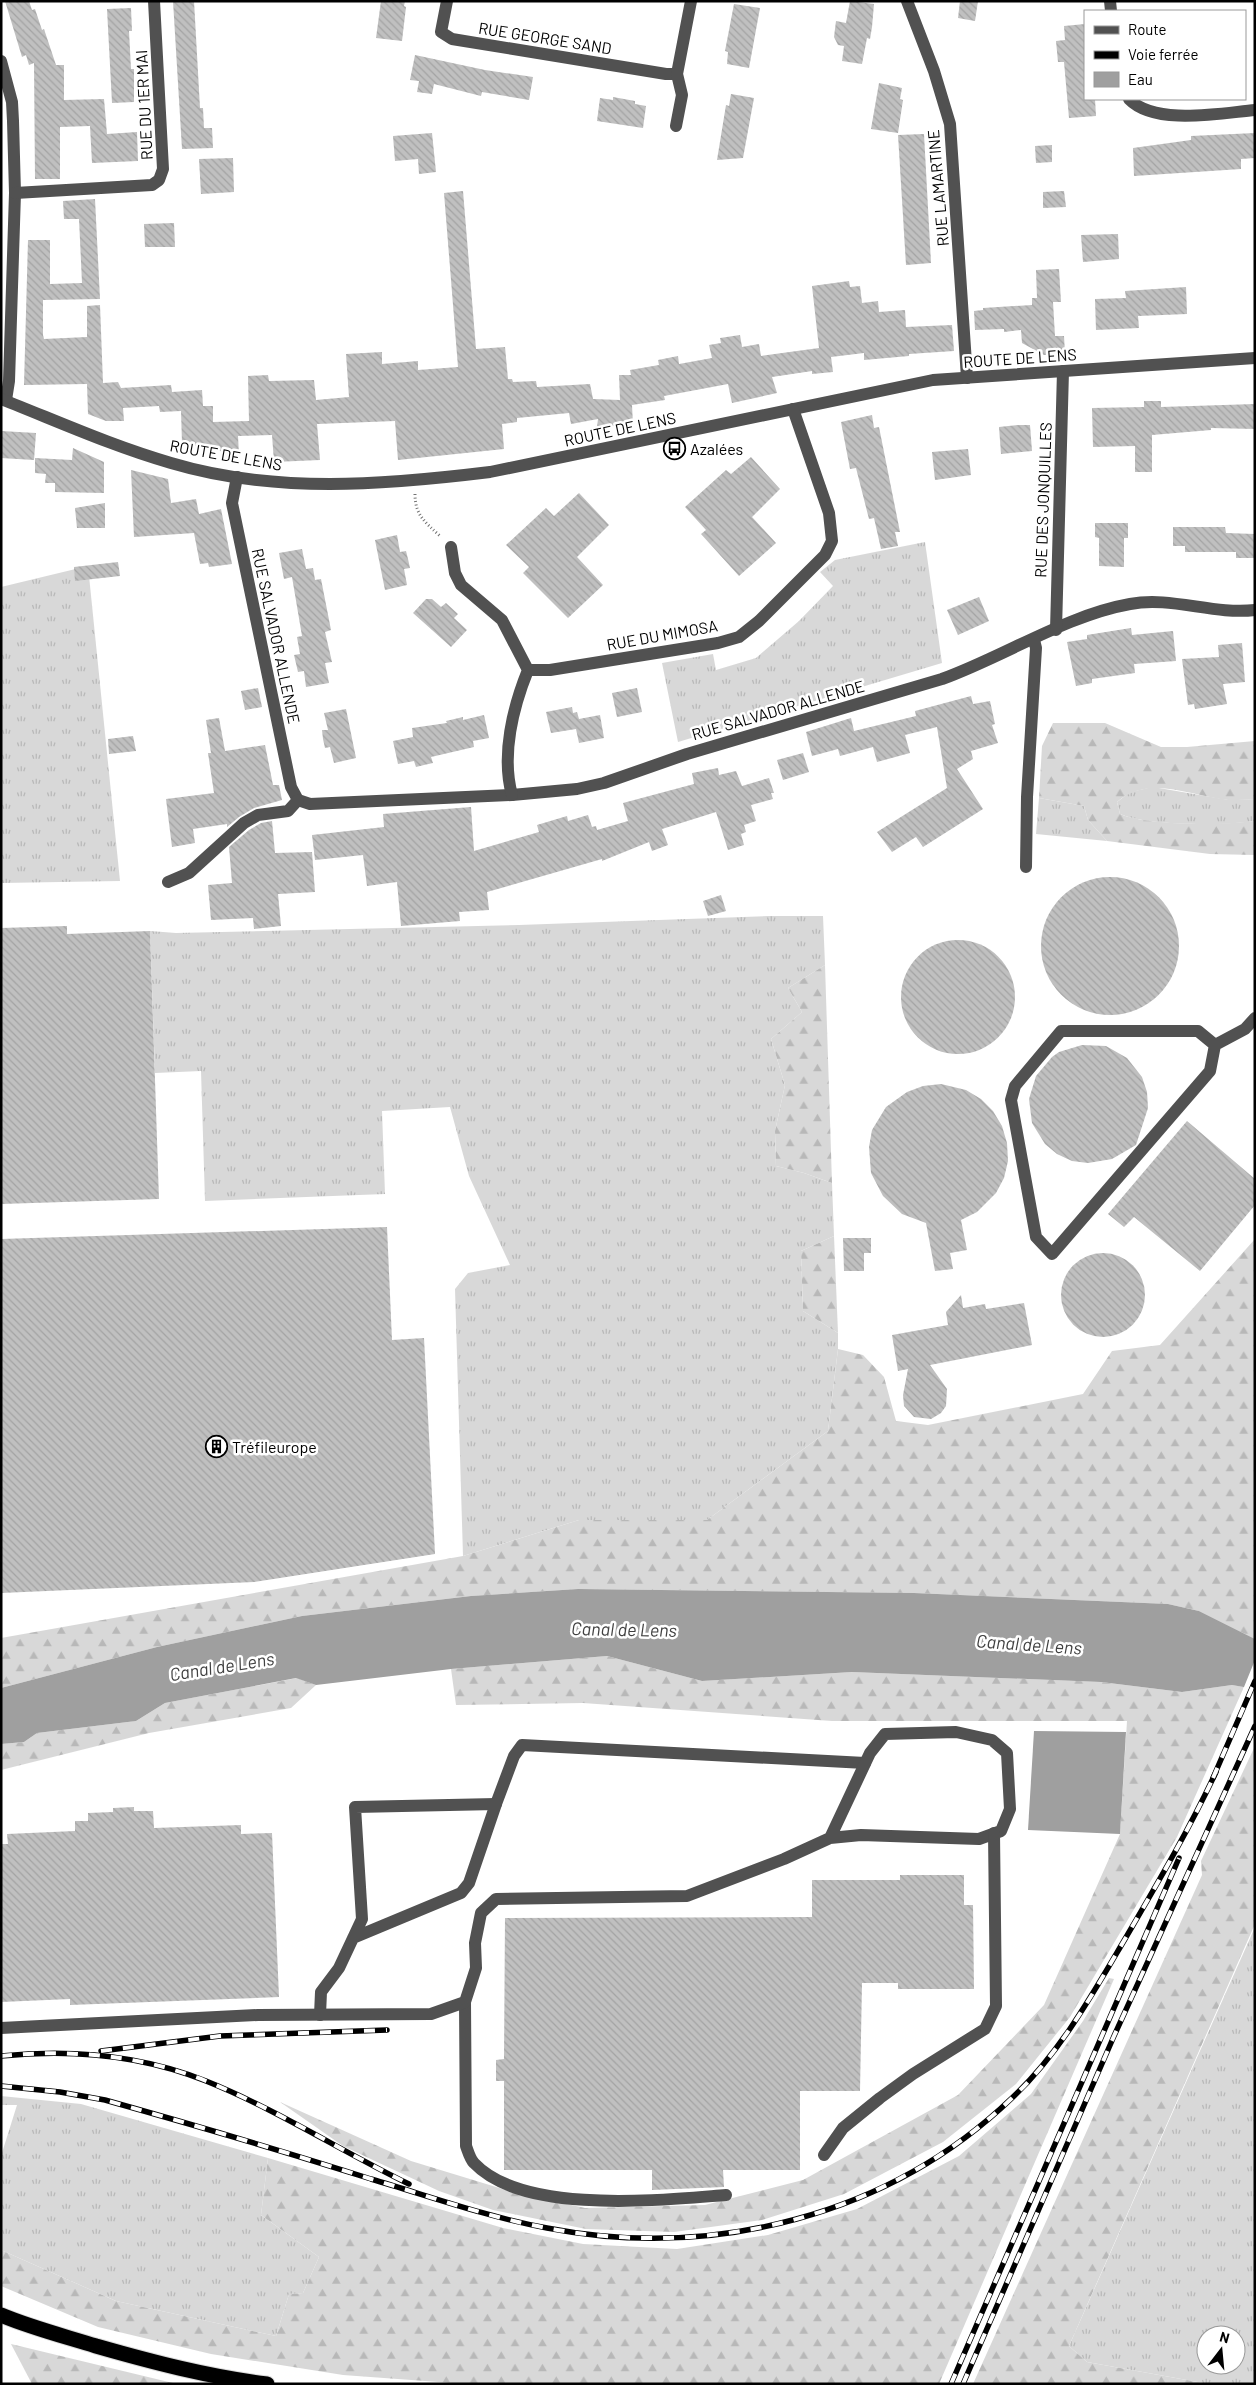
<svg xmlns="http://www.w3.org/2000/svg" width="1256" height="2385" font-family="Barlow,sans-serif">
  <defs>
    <pattern id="grass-tufts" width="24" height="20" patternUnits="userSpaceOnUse" patternTransform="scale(1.25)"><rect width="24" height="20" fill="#d8d8d8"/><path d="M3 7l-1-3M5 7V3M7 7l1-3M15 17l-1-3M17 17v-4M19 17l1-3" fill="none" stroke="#b8b8b8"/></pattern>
    <pattern id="forest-firs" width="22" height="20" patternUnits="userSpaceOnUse" patternTransform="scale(1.25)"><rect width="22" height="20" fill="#d8d8d8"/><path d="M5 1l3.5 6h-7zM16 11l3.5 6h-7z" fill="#b8b8b8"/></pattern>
    <pattern id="building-back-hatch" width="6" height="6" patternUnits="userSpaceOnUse" patternTransform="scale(1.25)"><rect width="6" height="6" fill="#c0c0c0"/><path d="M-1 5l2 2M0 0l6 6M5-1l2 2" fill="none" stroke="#a3a3a3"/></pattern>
  </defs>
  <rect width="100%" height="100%" fill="#fff"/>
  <g fill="url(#grass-tufts)" fill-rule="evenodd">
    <polygon points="925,542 942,663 678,742 662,663 713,654 716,670 756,658 799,621 833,586 820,572 835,560"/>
    <polygon points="88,566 120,881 1,883 1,587"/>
    <path d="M1153,787L1229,800L1255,799V821C1224,826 1147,826 1120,814L1117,802L1130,792Z"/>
    <polygon points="1039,798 1084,806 1088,820 1107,841 1036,834"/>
    <polygon points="768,916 823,916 825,965 788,988 802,1012 771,1039 785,1085 775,1131 776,1166 804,1173 832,1183 834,1236 801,1251 803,1311 838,1333 838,1349 828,1431 707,1520 579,1520 463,1556 455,1289 468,1273 510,1265 469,1176 450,1107 382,1111 385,1194 205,1201 201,1071 155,1073 150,931 176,933 519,925"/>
    <path d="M1255,1927V2384H1209L1087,2362L1069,2346ZM1206,2335H1236V2365H1206Z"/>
    <polygon points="1,2096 81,2104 268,2158 261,2215 319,2257 303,2293 289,2294 276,2336 116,2301 1,2250 1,2156 17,2105 1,2105"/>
  </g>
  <g fill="url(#forest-firs)">
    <path d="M1053,723H1105L1161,747H1187L1255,741V799C1246,799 1236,801 1228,800C1189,796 1150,774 1117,802L1120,814C1147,826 1224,825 1255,821V855L1210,854L1107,841L1088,820L1084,806L1039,798L1042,746Z"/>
    <polygon points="825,965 832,1183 804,1173 776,1166 775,1131 785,1085 771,1039 802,1012 788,988"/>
    <polygon points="834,1236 838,1333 803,1311 801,1251"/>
    <polygon points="1255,1239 1255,1639 1199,1611 1168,1604 914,1593 578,1589 471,1596 302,1616 157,1647 1,1688 1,1638 463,1556 579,1520 707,1520 828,1431 838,1349 863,1355 884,1377 896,1421 928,1425 1083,1394 1112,1351 1160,1345"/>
    <polygon points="607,1656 702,1681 852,1672 1101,1682 1182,1692 1232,1685 1244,1687 1177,1837 1070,2017 1016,2084 943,2142 844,2194 762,2220 674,2232 586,2229 493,2210 439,2191 343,2146 280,2102 411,2161 516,2193 585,2208 705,2205 803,2180 958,2095 1044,2005 1120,1834 1127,1721 832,1721 583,1703 456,1705 451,1669"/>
    <polygon points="297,1678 316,1685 291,1708 149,1733 1,1770 1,1744 24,1742 37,1733 136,1721 165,1703"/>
    <polygon points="1255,1746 1255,1924 1069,2346 1087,2362 1209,2384 973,2384 1202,1875 1201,1861"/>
    <polygon points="1109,1978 1114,1979 939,2384 466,2384 343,2375 211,2354 98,2327 1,2286 1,2250 116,2301 276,2336 289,2294 303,2293 319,2257 261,2215 268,2158 503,2228 583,2244 677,2249 768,2235 857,2209 959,2156 1031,2094 1083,2021"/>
    <polygon points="11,2344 177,2384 32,2384"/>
  </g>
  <g fill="#9f9f9f">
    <polygon points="578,1589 914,1593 1168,1604 1199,1611 1255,1639 1255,1689 1232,1685 1182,1692 1101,1682 852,1672 702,1681 607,1656 451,1669 316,1685 296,1678 165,1703 136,1721 37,1733 24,1742 1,1744 1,1688 157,1647 302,1616 471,1596"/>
    <polygon points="1034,1731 1126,1732 1120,1834 1028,1830"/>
  </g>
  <polygon fill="#fff" points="1255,1660 1255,1691 1243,1689 1244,1687"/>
  <g fill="url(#building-back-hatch)">
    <polygon points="5,1 29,1 32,10 35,9 42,30 44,29 56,65 64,65 64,100 104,99 107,134 137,132 138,161 92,163 90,126 60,127 60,179 35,179 34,63 29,65 26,55 22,57"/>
    <polygon points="173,1 194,1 200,108 203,108 204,128 212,128 213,148 182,149"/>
    <polygon points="381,1 405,1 404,6 406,7 402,41 376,38"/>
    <polygon points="850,1 874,4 872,27 870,39 867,38 862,64 842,61 844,46 838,45 834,37 836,21 846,23"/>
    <polygon points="960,1 978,1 975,21 958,18"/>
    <polygon points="734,4 760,8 749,68 727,64 728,52 725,51"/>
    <polygon points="131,8 132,31 129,31 131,69 134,69 134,102 112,103 107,9"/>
    <polygon points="1085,24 1085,99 1095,99 1096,116 1069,118 1064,62 1058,62 1056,41 1065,40 1064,26"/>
    <polygon points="415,55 485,70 533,77 529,100 482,92 481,96 434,84 432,94 417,92 419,81 410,80"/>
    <polygon points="879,83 902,88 900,99 903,100 898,133 871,129"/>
    <polygon points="731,94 754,98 743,158 717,160 726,105 729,106"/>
    <polygon points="613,97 635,101 635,104 646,106 643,128 597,121 600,98 613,100"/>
    <polygon points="432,133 436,172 419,174 418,159 395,161 393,136"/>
    <polygon points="1255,133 1255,158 1241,159 1241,169 1134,176 1133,148 1191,140 1191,136"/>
    <polygon points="924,134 931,263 906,265 898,135"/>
    <polygon points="1052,145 1052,162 1036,163 1035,146"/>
    <polygon points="233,158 234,192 201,194 199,159"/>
    <polygon points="463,191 476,349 505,347 508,379 512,379 513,382 536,381 537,387 590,384 593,399 620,400 619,375 631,375 630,370 659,365 658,360 678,356 679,364 712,358 709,345 721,343 720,338 740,335 742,347 759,344 761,356 819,348 812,286 849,281 850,287 860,286 862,303 878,301 879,312 905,310 906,327 952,325 954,351 909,354 909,356 864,360 864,353 831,357 833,372 812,374 812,371 772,377 777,393 732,403 728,384 664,396 665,400 632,405 633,425 597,427 598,419 571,424 569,413 517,418 517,422 502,424 504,449 398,460 395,421 317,424 320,460 274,462 272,435 238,436 239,455 182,443 181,411 160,412 159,406 123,408 124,421 106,421 88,414 87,384 24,385 28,240 50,240 50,284 82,283 79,219 64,219 63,201 95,199 100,299 43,300 43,335 44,339 87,337 87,306 100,305 103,383 118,382 121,388 171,385 172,392 202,390 203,406 213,406 213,422 249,421 248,376 268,375 269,381 314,380 316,400 349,397 346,354 382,352 382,364 418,361 418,370 458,367 444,193"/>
    <polygon points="1064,191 1066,207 1043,208 1043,192"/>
    <polygon points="174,223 175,247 145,247 144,224"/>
    <polygon points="1118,234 1119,259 1083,262 1081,235"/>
    <polygon points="1059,269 1061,302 1053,302 1055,336 1064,336 1065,354 1044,355 1022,343 1021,330 1004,332 1004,329 975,330 974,311 983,310 983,308 1032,305 1032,298 1037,298 1036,270"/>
    <polygon points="1186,287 1187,314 1138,316 1139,328 1096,330 1095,299 1126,298 1125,291"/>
    <polygon points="1144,401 1161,401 1161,407 1255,404 1255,429 1211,428 1211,430 1152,435 1152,472 1135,472 1135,446 1093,447 1092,408 1144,407"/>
    <polygon points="872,415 874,428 879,427 900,532 895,532 898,546 881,549 874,518 869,519 856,468 850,469 841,422"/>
    <polygon points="1019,425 1030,425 1032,451 1001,454 999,427"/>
    <polygon points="1,431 36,433 34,460 1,458"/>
    <polygon points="73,448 104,462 104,493 55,492 55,483 45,483 46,474 35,473 35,458 72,460"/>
    <polygon points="968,449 971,475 935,480 932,452"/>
    <polygon points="751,457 780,489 752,517 776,543 739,576 701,534 706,530 685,507 726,470 731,474"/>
    <polygon points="131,470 168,479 171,503 196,499 199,514 221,509 232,564 209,567 208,563 200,564 194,533 134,537"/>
    <polygon points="579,493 609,525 577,557 603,585 568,618 523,573 529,567 506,545 546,508 554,516"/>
    <polygon points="105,503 105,528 77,528 75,508"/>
    <polygon points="1095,523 1128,523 1128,538 1124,538 1124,567 1099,566 1099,538 1095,537"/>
    <polygon points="1173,527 1225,527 1226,533 1255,534 1255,558 1236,558 1236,552 1185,552 1185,546 1173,546"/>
    <polygon points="397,535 400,552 406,551 408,559 410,568 404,569 407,585 385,590 375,540"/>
    <polygon points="302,549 306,569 313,568 315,580 321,579 331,630 325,632 332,662 325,663 329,683 306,687 304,671 298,672 294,655 300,654 297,637 302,636 292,577 284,579 279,553"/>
    <polygon points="118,562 120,576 75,581 74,567"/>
    <polygon points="979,597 989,621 958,635 947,610"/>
    <polygon points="426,599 432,599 441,607 446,603 458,614 454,618 467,630 451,647 413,613"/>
    <polygon points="1131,628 1132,635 1173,631 1176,661 1134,664 1135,673 1092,679 1092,683 1076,686 1067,642 1087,639 1087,635"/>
    <polygon points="1242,643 1245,682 1223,684 1227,704 1195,709 1194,704 1188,705 1182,659 1219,657 1218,645"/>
    <polygon points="258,688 262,707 245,710 241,691"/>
    <polygon points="637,688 642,712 617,717 612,693"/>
    <polygon points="971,696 973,704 990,701 995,724 992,725 998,743 971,751 973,759 957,769 983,809 923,847 916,837 892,852 877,832 947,788 937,727 905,735 910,753 877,762 873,747 840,756 838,749 812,756 806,732 851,718 854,731 916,716 915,711"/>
    <polygon points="572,707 573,713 577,712 579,719 600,715 604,738 579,743 576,729 551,733 546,712"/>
    <polygon points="346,709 356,758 334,763 330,747 325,748 323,739 322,730 328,730 324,713"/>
    <polygon points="484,715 489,738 473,741 474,747 431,757 433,763 424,765 416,767 414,761 398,764 393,741 413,737 412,728 447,723 446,721 463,717 463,720"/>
    <polygon points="219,718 225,751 265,745 273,785 279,785 282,800 254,808 239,817 227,827 227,824 193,829 195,843 172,847 166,799 214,793 208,753 211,753 206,720"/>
    <polygon points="133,736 136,751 109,754 108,739"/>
    <polygon points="803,753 809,772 783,780 777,760"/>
    <polygon points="718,768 719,775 736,771 742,786 769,778 774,793 771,793 773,799 751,805 756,821 744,825 746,832 741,834 744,845 728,850 716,812 662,829 668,845 652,851 649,842 602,861 602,859 487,892 489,910 459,912 460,921 401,926 397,882 367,886 363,855 315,860 312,835 384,827 383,814 471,807 474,851 539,832 537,825 567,816 568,821 588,815 592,827 596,826 597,830 628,821 623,803 694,784 692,773"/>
    <polygon points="272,821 275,853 312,852 315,892 278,894 281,926 254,929 253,918 211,920 208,885 232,883 229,847 249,830 261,823"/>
    <circle cx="1110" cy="946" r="69"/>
    <polygon points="721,895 726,911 708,916 703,901"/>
    <polygon points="67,926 67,934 150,931 159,1199 1,1204 1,928"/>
    <circle cx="958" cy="997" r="57"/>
    <polygon points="1082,1045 1106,1046 1127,1058 1142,1077 1147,1092 1148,1108 1136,1145 1112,1159 1088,1163 1072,1161 1057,1154 1045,1144 1032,1123 1029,1099 1036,1076 1052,1057 1059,1052"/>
    <polygon points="941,1084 966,1090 981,1099 993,1111 1002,1126 1007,1143 1008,1161 1004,1178 996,1193 977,1212 961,1220 967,1250 950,1253 953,1269 935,1271 926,1223 902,1214 883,1196 871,1173 869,1147 872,1130 886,1107 907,1092 923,1086"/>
    <polygon points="1187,1121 1255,1179 1255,1205 1200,1271 1134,1217 1124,1227 1108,1214"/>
    <polygon points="387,1227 392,1340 424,1338 435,1554 254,1582 1,1593 1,1239"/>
    <polygon points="843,1238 871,1238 871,1253 864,1253 864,1271 844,1271"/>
    <circle cx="1103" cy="1295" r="42"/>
    <polygon points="961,1295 963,1308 985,1304 986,1309 1024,1303 1032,1345 930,1365 947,1389 946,1406 941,1413 931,1419 914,1417 904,1406 903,1395 908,1369 898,1371 892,1335 948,1325 946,1312"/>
    <polygon points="134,1807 134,1811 153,1811 154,1828 241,1825 241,1834 272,1833 279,1997 70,2005 70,1999 1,2002 1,1844 8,1844 7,1834 75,1831 75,1821 88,1821 88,1813 113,1812 113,1808"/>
    <polygon points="900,1875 964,1875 964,1905 973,1905 974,1989 898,1989 898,1983 862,1983 860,2091 800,2091 800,2170 723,2170 724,2187 652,2190 652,2170 504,2170 504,2081 496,2081 496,2060 504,2059 505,1918 812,1917 812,1880 900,1880"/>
  </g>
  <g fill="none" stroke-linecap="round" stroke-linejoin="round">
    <defs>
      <path id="highway" d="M1,2315C32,2328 64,2336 96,2346C152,2362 209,2377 267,2384"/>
    </defs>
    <use href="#highway" stroke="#dbdbdb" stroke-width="17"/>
    <path stroke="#737373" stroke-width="3" stroke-dasharray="1 2.5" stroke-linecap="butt" d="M415,494C415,515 425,522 440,536"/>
    <g stroke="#515151" stroke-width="12">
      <polyline points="447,1 441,32 452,39 666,74 677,74"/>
      <polyline points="907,1 934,71 950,124 967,378"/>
      <polyline points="1110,1 1111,11"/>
      <polyline points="1,61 12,102 13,121 15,193 9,381 6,400"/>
      <path d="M1129,99C1155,126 1221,113 1255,110"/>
      <polyline points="676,126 682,95 677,74 691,1"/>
      <polyline points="15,193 152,185 159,180 163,169 154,1"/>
      <path d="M1,399C57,421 112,446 171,463C275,494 384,485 490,472L933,380L1255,358"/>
      <path d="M237,477L232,503L291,787L298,800L310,804L512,795L577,789L604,783L687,754L942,679C1003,657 1067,615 1130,604C1171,596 1213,615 1255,610"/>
      <path d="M451,547L455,573L461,585L502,620L528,670C513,707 501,755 512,795"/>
      <polyline points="1056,630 1063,371"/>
      <polyline points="528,670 550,670 718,643 739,637 759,621 825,555 832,541 829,513 793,409"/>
      <polyline points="1026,867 1027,797 1036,648 1034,640"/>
      <polyline points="168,882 189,873 244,823 258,815 288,811 298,800"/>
      <polyline points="1215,1045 1198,1031 1061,1031 1015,1086 1011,1100 1036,1237 1052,1254 1210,1071 1215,1045 1245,1029 1255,1018"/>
      <polyline points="496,1804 514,1756 522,1745 865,1763"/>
      <path d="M465,2002L466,2146C468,2151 470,2159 474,2163C523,2215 660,2200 726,2195"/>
      <polyline points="320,2015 321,1992 339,1968 362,1919 355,1807 496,1804 469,1883 461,1893 353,1938"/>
      <polyline points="1,2028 258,2015 431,2014 465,2002 476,1968 475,1943 481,1913 496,1899 687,1896 784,1859 830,1838 861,1835 979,1839 1001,1831 1010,1809 1007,1753 992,1740 956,1732 885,1734 870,1753 830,1838"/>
      <polyline points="824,2155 843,2128 880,2098 913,2074 985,2029 996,2006 994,1833"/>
    </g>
    <use href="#highway" stroke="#000" stroke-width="15"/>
    <defs>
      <g id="rail">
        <polyline points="1213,1778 1255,1681"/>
        <polyline points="101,2051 220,2036 387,2030"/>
        <path d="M1,2056C70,2049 141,2055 206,2081C276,2109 341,2151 409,2184"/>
        <path d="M1,2086L60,2092L105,2100C194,2125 283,2151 371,2179C429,2196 487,2217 547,2228C713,2260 889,2216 1012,2098C1060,2053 1092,1995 1125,1939C1157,1884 1189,1830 1216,1772"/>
        <polyline points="951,2384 1179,1858"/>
        <polyline points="963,2384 1114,2036 1255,1726"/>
      </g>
    </defs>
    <use href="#rail" stroke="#000" stroke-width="5.5"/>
    <use href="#rail" stroke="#fff" stroke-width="4" stroke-dasharray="11" stroke-linecap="butt"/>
  </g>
  <defs>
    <symbol id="bus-ring" viewBox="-11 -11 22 22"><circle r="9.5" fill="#fff" stroke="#000" stroke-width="1.5"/><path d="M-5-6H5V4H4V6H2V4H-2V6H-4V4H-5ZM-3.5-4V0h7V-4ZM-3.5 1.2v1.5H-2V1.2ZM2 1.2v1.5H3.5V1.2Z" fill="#000"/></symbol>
    <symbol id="building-ring" viewBox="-11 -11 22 22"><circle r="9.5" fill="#fff" stroke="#000" stroke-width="1.5"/><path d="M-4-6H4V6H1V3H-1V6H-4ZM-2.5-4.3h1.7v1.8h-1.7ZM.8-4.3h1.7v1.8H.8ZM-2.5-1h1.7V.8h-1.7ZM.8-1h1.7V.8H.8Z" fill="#000"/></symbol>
  </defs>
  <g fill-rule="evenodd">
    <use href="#bus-ring" x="662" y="436" width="25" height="25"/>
    <use href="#building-ring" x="204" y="1434" width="25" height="25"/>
  </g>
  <g text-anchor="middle" stroke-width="5" stroke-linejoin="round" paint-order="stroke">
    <g font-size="16" fill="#000" stroke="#fff">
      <text transform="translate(545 38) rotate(9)" y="6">RUE GEORGE SAND</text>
      <text transform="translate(144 105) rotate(-93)" y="6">RUE DU 1ER MAI</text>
      <text transform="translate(938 188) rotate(-95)" y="6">RUE LAMARTINE</text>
      <text transform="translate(1020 358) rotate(-4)" y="6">ROUTE DE LENS</text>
      <text transform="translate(620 429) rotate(-12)" y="6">ROUTE DE LENS</text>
      <text transform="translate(226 455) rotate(10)" y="6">ROUTE DE LENS</text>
      <text transform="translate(1043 500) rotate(-88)" y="6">RUE DES JONQUILLES</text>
      <text transform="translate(662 635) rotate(-10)" y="6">RUE DU MIMOSA</text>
      <text transform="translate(276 636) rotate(78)" y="6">RUE SALVADOR ALLENDE</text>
      <text transform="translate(778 710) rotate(-16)" y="6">RUE SALVADOR ALLENDE</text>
    </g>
    <g font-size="16" fill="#000" stroke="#fff" text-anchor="start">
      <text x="690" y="455">Azalées</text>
      <text x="232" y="1453">Tréfileurope</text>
    </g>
    <g font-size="18" font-style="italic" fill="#404040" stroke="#fff">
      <text transform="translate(624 1630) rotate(1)" y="6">Canal de Lens</text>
      <text transform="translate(1029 1645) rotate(4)" y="6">Canal de Lens</text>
      <text transform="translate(222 1667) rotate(-9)" y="6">Canal de Lens</text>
    </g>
  </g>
  <rect width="1256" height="2385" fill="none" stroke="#000000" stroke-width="5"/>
  <rect x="1084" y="10" width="162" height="90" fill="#ffffff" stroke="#999999"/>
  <rect x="1094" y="26" width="25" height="8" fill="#515151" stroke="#999999"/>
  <text x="1128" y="35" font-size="15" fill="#000000">Route</text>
  <rect x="1094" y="51" width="25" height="8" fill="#000000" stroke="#999999"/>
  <text x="1128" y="60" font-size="15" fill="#000000">Voie ferrée</text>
  <rect x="1094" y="72" width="25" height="15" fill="#9f9f9f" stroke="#999999"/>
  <text x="1128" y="85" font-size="15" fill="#000000">Eau</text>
  <g transform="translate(1221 2350) rotate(16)"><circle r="24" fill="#ffffff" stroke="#999999"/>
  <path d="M0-4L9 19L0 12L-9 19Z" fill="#000000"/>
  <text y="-8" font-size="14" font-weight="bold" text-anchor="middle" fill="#000000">N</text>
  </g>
</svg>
